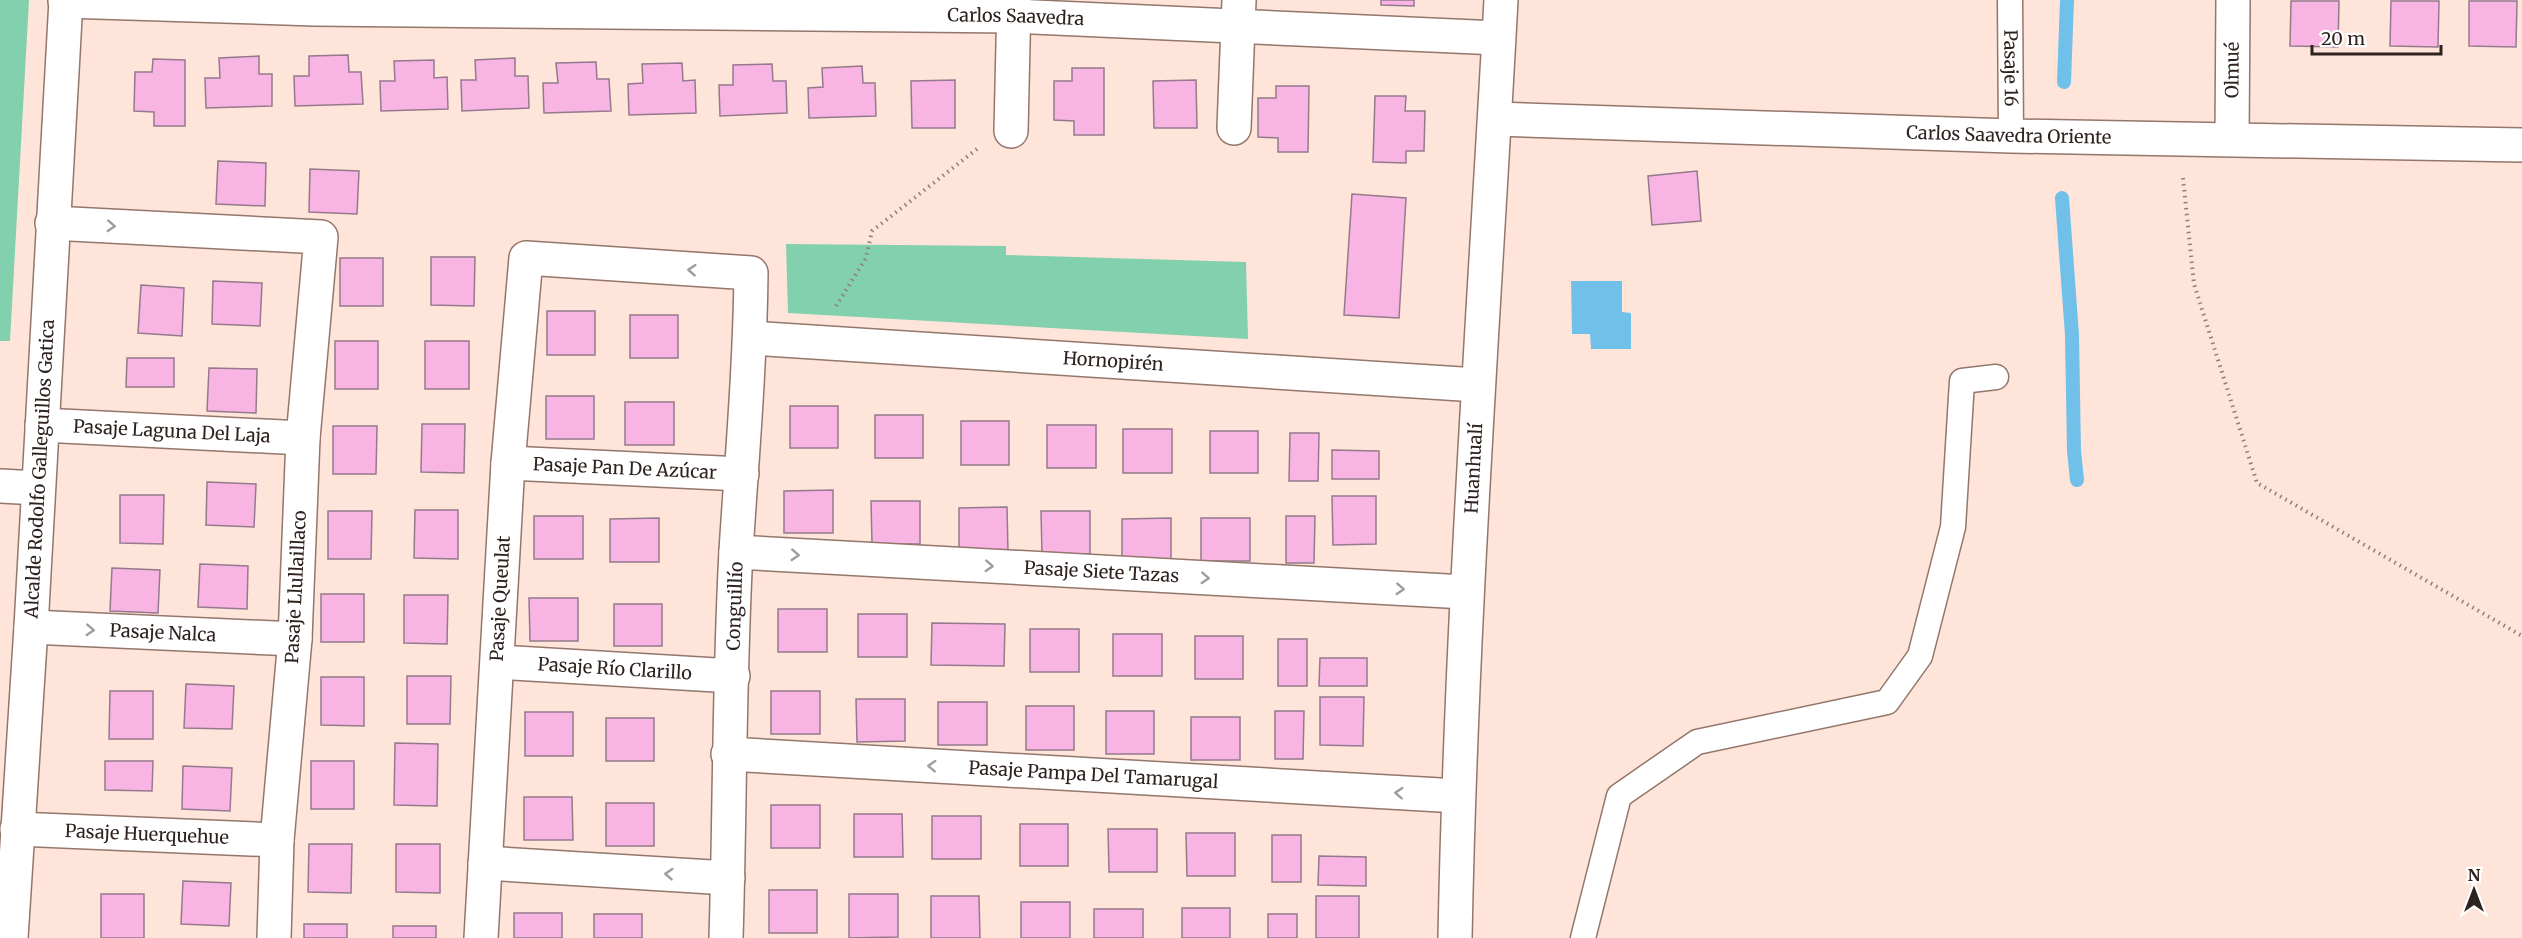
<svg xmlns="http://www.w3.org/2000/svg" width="2522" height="938" font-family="Merriweather,serif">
  <rect width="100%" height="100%" fill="#fee4d9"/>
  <g fill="#82d0ad">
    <polygon points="0,0 29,0 10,341 0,341"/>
    <polygon points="786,244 1006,246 1006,255 1246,262 1248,339 788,313"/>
  </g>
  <polygon fill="#70c0e9" points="1571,281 1622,281 1622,312 1631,313 1631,349 1591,349 1590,334 1572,334"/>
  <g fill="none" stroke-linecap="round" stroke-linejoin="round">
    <g stroke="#70c0e9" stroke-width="14">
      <polyline points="2064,82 2067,0"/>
      <polyline points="2062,198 2072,335 2074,451 2077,480"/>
    </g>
  </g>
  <g fill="#f8b5e4" stroke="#947a8c" stroke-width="1.5">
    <polygon points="1381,0 1414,0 1414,6 1381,5"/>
    <polygon points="2291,1 2339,1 2338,47 2290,46"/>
    <polygon points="2391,1 2439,1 2438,47 2390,46"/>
    <polygon points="2469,1 2517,1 2516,47 2469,46"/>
    <polygon points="348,55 349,72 361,72 363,104 295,106 294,76 309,76 309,56"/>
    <polygon points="259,56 259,74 272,74 272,106 206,108 205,78 220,78 219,58"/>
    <polygon points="515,58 515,76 528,76 529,108 462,111 461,80 476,80 475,60"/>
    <polygon points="153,59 185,60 185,126 154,126 154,112 134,111 135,72 152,72"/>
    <polygon points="434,60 434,78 447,77 448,109 381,111 380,81 395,81 394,61"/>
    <polygon points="596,62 597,79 609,79 611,111 544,113 543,83 558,83 556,63"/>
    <polygon points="682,63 683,81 695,80 696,113 629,115 628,84 643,83 642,64"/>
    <polygon points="772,64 773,81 786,81 787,113 720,116 719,85 733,85 733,65"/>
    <polygon points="862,66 863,83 875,83 876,116 809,118 808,88 823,87 822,68"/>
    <polygon points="1072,68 1104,68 1104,135 1074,135 1074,121 1054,120 1054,81 1072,81"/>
    <polygon points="955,80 955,128 912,128 911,81"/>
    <polygon points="1196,80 1197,128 1154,128 1153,81"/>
    <polygon points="1276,86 1309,86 1308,152 1278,152 1278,138 1258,137 1258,98 1276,98"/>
    <polygon points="1375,96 1406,96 1405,111 1425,111 1424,151 1406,151 1406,163 1373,162"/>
    <polygon points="218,161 266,163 265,206 216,204"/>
    <polygon points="310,169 359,171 357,214 309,212"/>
    <polygon points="1697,171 1701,221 1652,225 1648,176"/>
    <polygon points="1352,194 1406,198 1399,318 1344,315"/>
    <polygon points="431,257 475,257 474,306 431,305"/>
    <rect x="340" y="258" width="43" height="48"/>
    <polygon points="213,281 262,283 260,326 212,324"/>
    <polygon points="141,285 184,288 182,336 138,333"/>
    <rect x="547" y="311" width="48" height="44"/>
    <rect x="630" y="315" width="48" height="43"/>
    <rect x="335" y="341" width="43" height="48"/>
    <rect x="425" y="341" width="44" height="48"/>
    <polygon points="127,358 174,358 174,387 126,387"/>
    <polygon points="209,368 257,369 256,413 207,411"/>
    <rect x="546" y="396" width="48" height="43"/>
    <rect x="625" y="402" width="49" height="43"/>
    <rect x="790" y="406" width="48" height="42"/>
    <rect x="875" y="415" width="48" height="43"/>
    <rect x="961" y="421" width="48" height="44"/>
    <polygon points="422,424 465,424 464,473 421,472"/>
    <rect x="1047" y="425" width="49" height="43"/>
    <polygon points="333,426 377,426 376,474 333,474"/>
    <rect x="1123" y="429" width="49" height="44"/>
    <rect x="1210" y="431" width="48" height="42"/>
    <polygon points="1290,433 1319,433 1318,481 1289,481"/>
    <polygon points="1332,450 1379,451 1379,479 1332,479"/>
    <polygon points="207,482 256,484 254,527 206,525"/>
    <polygon points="833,490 833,533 784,533 784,491"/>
    <polygon points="120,495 164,495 163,544 120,543"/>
    <polygon points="1332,496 1376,496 1376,544 1333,545"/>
    <polygon points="871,501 920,501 920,544 872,544"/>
    <polygon points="1007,507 1008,551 959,551 959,508"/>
    <polygon points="415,510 458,510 458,559 414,558"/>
    <polygon points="328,511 372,511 371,559 328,559"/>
    <polygon points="1041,511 1090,511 1090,554 1042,554"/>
    <rect x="534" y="516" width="49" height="43"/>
    <polygon points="1286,516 1315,516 1314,563 1286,563"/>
    <polygon points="659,518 659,562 610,562 610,519"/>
    <polygon points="1171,518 1171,562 1122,562 1122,519"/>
    <rect x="1201" y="518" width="49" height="43"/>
    <polygon points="200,564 248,566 247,609 198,607"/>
    <polygon points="112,568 160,570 158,613 110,611"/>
    <rect x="321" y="594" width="43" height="48"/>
    <polygon points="404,595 448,595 447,644 404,643"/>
    <polygon points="529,598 578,598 578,641 530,641"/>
    <rect x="614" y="604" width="48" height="42"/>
    <rect x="778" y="609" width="49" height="43"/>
    <rect x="858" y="614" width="49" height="43"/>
    <polygon points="932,623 1005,624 1004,666 931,665"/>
    <rect x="1030" y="629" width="49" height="43"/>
    <rect x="1113" y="634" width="49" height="42"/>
    <rect x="1195" y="636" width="48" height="43"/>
    <rect x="1278" y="639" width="29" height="47"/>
    <polygon points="1320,658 1367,658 1367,686 1319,686"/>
    <polygon points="407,676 451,676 450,724 407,724"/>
    <polygon points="321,677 364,677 364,726 321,725"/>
    <polygon points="186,684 234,686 232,729 184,728"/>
    <polygon points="110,691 153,691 153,739 109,739"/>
    <rect x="771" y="691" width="49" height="43"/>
    <polygon points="1320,697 1364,697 1363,746 1320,745"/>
    <polygon points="856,699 905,699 905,741 857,742"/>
    <rect x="938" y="702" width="49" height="43"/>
    <rect x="1026" y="706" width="48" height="44"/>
    <rect x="1106" y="711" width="48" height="43"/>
    <polygon points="1275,711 1304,711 1303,759 1275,759"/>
    <rect x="525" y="712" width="48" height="44"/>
    <rect x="1191" y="717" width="49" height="43"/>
    <rect x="606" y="718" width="48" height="43"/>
    <polygon points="395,743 438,744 437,806 394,805"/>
    <polygon points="105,761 153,761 152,791 105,790"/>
    <rect x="311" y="761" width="43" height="48"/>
    <polygon points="183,766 232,768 230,811 182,809"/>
    <polygon points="524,797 572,797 573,840 524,840"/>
    <rect x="606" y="803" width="48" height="43"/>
    <rect x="771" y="805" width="49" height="43"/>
    <polygon points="854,814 902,814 903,857 854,857"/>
    <rect x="932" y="816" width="49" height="43"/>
    <rect x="1020" y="824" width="48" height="42"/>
    <polygon points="1108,829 1157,829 1157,872 1109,872"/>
    <polygon points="1186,833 1235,833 1235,876 1187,876"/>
    <rect x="1272" y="835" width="29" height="47"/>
    <polygon points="309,844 352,844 351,893 308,892"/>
    <polygon points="396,844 440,844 440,893 396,892"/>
    <polygon points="1319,856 1366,857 1366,886 1318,885"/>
    <polygon points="183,881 231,883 229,926 181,924"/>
    <rect x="769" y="890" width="48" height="43"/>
    <rect x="101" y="894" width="43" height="44"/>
    <polygon points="849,894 898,894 898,937 849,938"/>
    <polygon points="931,896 979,896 980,938 931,938"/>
    <rect x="1316" y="896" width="43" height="42"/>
    <rect x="1021" y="902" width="49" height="36"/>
    <rect x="1182" y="908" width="48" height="30"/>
    <rect x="1094" y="909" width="49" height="29"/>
    <rect x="514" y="913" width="48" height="25"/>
    <rect x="594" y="914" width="48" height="24"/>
    <rect x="1268" y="914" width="29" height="24"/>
    <rect x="304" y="924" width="43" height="14"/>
    <rect x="393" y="926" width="43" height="12"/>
  </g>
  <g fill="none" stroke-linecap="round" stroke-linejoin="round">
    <defs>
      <g id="service">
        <path id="s1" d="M2010,0L2011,136"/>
        <polyline points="1583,938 1619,796 1697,742 1887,702 1920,656 1953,527 1962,381 1996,377"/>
      </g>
      <g id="minor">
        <path id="s2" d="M65,1L315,9L1013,16L1498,38"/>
        <path id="s3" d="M1495,119L2011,136L2522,145"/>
        <polyline points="1234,128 1239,0"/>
        <polyline points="1011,131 1014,0"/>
        <path id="s4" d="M2232,139L2233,0"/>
        <polyline points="52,223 321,237 303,438 295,639 277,840 274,938"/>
        <path id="s5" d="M750,338L1477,385"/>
        <path id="s6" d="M42,425L303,438"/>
        <path id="s7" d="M508,463L742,474"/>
        <polyline points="0,486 38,488"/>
        <path id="s8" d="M736,552L1465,592"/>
        <path id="s9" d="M31,627L295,639"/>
        <path id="s10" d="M498,662L733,676"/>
        <path id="s11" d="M728,754L1458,796"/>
        <path id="s12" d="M17,829L277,840"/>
        <polyline points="485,863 728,878"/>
        <path id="s13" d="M481,938L508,463L526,258L751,273C750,366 742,458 736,551C729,680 730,809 726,938"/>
      </g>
      <g id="tertiary">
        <path id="s14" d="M11,938L31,627L66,0"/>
        <path id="s15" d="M1455,938C1461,625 1484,313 1501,0"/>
      </g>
    </defs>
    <use href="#service" stroke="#94766b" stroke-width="27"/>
    <use href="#minor" stroke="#94766b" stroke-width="36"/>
    <use href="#tertiary" stroke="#94766b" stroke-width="36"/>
    <g stroke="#927f78" stroke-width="4" stroke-dasharray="1.5 4.5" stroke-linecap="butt">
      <polyline points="2183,178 2194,284 2257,483 2522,636"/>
      <polyline points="836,306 866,258 872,231 977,149"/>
    </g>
    <use href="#service" stroke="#fff" stroke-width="24"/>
    <use href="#minor" stroke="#fff" stroke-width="33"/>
    <use href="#tertiary" stroke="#fff" stroke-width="33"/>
  </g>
  <defs><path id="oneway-chevron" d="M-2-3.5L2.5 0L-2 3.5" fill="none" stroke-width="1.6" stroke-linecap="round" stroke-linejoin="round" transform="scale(1.5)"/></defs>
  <g stroke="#a19c9a">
    <use href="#oneway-chevron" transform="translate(111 226) rotate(3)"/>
    <use href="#oneway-chevron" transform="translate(692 270) rotate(-176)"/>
    <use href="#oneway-chevron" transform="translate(795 555) rotate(3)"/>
    <use href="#oneway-chevron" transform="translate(989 566) rotate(3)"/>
    <use href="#oneway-chevron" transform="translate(1205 578) rotate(3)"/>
    <use href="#oneway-chevron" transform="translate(1400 589) rotate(3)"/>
    <use href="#oneway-chevron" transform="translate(90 630) rotate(3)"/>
    <use href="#oneway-chevron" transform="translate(932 766) rotate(-177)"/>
    <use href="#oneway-chevron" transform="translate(1399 793) rotate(-177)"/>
    <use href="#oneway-chevron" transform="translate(669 874) rotate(-176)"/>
  </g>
  <g text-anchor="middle" stroke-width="5" stroke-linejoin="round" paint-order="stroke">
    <g font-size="18" fill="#2e221e" stroke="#fff">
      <text dy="6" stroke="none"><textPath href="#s2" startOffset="951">Carlos Saavedra</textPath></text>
      <text dy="6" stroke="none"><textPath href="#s1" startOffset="68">Pasaje 16</textPath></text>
      <text dy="6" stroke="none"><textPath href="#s4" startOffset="69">Olmué</textPath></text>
      <text dy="6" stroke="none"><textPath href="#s3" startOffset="514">Carlos Saavedra Oriente</textPath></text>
      <text dy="6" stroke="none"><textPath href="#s5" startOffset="364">Hornopirén</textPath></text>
      <text dy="6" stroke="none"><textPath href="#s6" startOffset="130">Pasaje Laguna Del Laja</textPath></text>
      <text dy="6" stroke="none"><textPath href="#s7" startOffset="117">Pasaje Pan De Azúcar</textPath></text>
      <text dy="6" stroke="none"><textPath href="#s14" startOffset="470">Alcalde Rodolfo Galleguillos Gatica</textPath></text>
      <text dy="6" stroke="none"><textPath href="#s15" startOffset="470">Huanhualí</textPath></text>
      <text dy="6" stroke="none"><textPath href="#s8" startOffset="366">Pasaje Siete Tazas</textPath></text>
      <text transform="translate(296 587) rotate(-87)" y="6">Pasaje Llullaillaco</text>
      <text dy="6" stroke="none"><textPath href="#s13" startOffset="340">Pasaje Queulat</textPath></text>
      <text transform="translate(735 606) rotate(-88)" y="6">Conguillío</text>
      <text dy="6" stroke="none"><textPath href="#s9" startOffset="132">Pasaje Nalca</textPath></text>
      <text dy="6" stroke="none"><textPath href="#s10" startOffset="117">Pasaje Río Clarillo</textPath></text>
      <text dy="6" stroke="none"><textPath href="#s11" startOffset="366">Pasaje Pampa Del Tamarugal</textPath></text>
      <text dy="6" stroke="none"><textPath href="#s12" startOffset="130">Pasaje Huerquehue</textPath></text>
    </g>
  </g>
  <g transform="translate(2474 890)" stroke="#ffffff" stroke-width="4.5" paint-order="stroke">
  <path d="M0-4.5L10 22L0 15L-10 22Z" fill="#2e221e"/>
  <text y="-9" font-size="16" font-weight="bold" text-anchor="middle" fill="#2e221e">N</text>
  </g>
  <path d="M2312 45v9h129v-9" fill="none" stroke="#2e221e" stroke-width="3"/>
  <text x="2321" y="45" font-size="18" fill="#2e221e" stroke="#ffffff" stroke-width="4.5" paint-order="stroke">20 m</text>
</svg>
